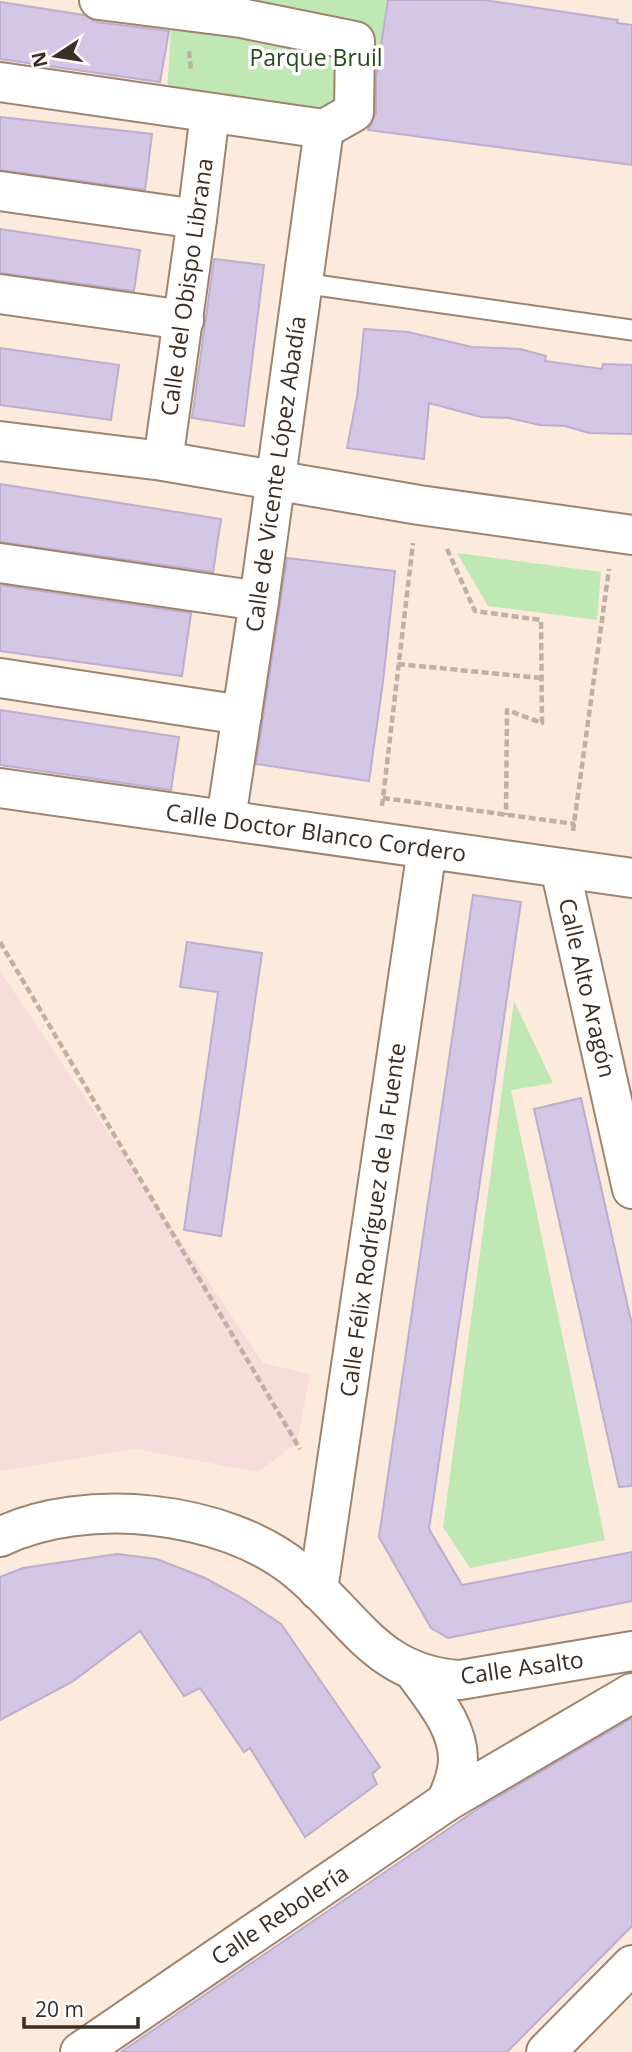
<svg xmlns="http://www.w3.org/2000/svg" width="632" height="2052" font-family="'Open Sans',sans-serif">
  <rect width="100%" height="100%" fill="#fceadc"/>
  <polygon fill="#f7dcdc" points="0,971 263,1363 310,1374 297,1443 258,1472 135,1449 0,1471"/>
  <g fill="#bfe8b5">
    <polygon points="173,0 388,0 368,124 167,94"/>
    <polygon points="457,553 601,572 597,620 488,606"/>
    <polygon points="514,1001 553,1083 511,1090 605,1540 470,1568 443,1527"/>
  </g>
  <g fill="#d4c6e5" stroke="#bcaecc" stroke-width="2">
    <polygon points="388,0 484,0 618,20 617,23 632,25 632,165 368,130 376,113 376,78"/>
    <polygon points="0,2 84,15 96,22 169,31 160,82 0,59"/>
    <polygon points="0,117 152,134 145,190 0,170"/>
    <polygon points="0,229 140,250 134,291 0,273"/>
    <polygon points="214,259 264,265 244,426 192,418"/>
    <polygon points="364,329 408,332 472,347 520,349 546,356 545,361 602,369 603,364 632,365 632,434 589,433 565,426 540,425 509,418 481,417 429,403 424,459 347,448 357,397"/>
    <polygon points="0,348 119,365 111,420 0,405"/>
    <polygon points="0,484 221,519 213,572 0,542"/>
    <polygon points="287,558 395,571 383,682 369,781 256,764"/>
    <polygon points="0,585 191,613 182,676 0,651"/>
    <polygon points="0,710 179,737 171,790 0,765"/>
    <polygon points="473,895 521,902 429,1529 462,1585 632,1552 632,1601 448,1638 431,1628 379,1537"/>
    <polygon points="187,942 262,953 221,1236 184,1230 218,992 180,987"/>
    <polygon points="581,1098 632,1325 632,1486 619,1487 534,1109"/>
    <polygon points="117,1554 157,1559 205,1578 242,1598 281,1624 380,1767 372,1774 377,1784 305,1837 250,1748 244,1752 200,1688 184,1696 140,1631 72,1682 0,1720 0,1577 23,1568"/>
    <polygon points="632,1718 632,1926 507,2052 121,2052 479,1808"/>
  </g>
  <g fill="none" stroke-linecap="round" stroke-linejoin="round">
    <defs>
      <polyline id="lane" points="302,283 632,330"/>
      <g id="street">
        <polyline points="99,0 241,18 355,41 354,112 324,129"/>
        <polyline points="0,82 324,129"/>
        <polyline points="0,191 197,219"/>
        <polyline points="0,294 184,320"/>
        <polyline points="0,441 163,461 419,505 632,535"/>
        <polyline points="163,461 197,219 210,113"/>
        <polyline points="0,563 259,601"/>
        <polyline points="0,678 242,715"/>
        <polyline points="0,788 632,878"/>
        <polyline points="226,819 259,601 324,129"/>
        <polyline points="560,868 632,1189"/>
        <polyline points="318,1590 427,849"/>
        <path d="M413,1670C431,1696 458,1725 458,1759C458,1774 452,1789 446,1802"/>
        <polyline points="80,2052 446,1802 632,1693"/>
      </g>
      <g id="secondary">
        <path d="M0,1537C85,1496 225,1510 298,1571C355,1618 377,1675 460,1680L632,1651"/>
        <polyline points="546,2052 632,1965"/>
      </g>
    </defs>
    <use href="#lane" stroke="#9f836e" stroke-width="23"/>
    <use href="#street" stroke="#9f836e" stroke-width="42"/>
    <use href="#secondary" stroke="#9f836e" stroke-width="42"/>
    <g stroke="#c0b0a4" stroke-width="4.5" stroke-dasharray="7 3.5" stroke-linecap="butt">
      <polyline points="189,51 191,70"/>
      <polyline points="447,549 475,611 541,620 542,723 507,710 506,815"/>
      <polyline points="398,664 541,678"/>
      <polyline points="383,798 575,824"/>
      <polyline points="382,806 413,543"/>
      <polyline points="573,831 609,569"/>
      <polyline points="0,942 300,1449"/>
    </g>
    <use href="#lane" stroke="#fff" stroke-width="19"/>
    <use href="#street" stroke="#fff" stroke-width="38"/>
    <use href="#secondary" stroke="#fff" stroke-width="38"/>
  </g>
  <g text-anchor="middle" stroke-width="7" stroke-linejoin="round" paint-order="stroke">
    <g font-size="23" fill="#234a18" stroke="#fff">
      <text x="316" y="66">Parque Bruil</text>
    </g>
    <g font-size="23" fill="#392d24" stroke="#fff">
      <text transform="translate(187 287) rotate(-82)" y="8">Calle del Obispo Librana</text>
      <text transform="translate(276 474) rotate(-82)" y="8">Calle de Vicente López Abadía</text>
      <text transform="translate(316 833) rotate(8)" y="8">Calle Doctor Blanco Cordero</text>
      <text transform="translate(587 988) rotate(77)" y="8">Calle Alto Aragón</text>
      <text transform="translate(373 1220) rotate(-82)" y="8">Calle Félix Rodríguez de la Fuente</text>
      <text transform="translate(522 1668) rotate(-8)" y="8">Calle Asalto</text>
      <text transform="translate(280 1915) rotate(-34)" y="8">Calle Rebolería</text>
    </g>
  </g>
  <g transform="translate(56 56) rotate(258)" stroke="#ffffff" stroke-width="5" paint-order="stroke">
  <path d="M0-5L12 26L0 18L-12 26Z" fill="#392d24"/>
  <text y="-10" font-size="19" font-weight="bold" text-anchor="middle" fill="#392d24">N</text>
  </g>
  <path d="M24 2017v10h114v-10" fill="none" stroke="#392d24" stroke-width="3.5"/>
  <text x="35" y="2017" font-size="21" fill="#392d24" stroke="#ffffff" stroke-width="5" paint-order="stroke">20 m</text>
</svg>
